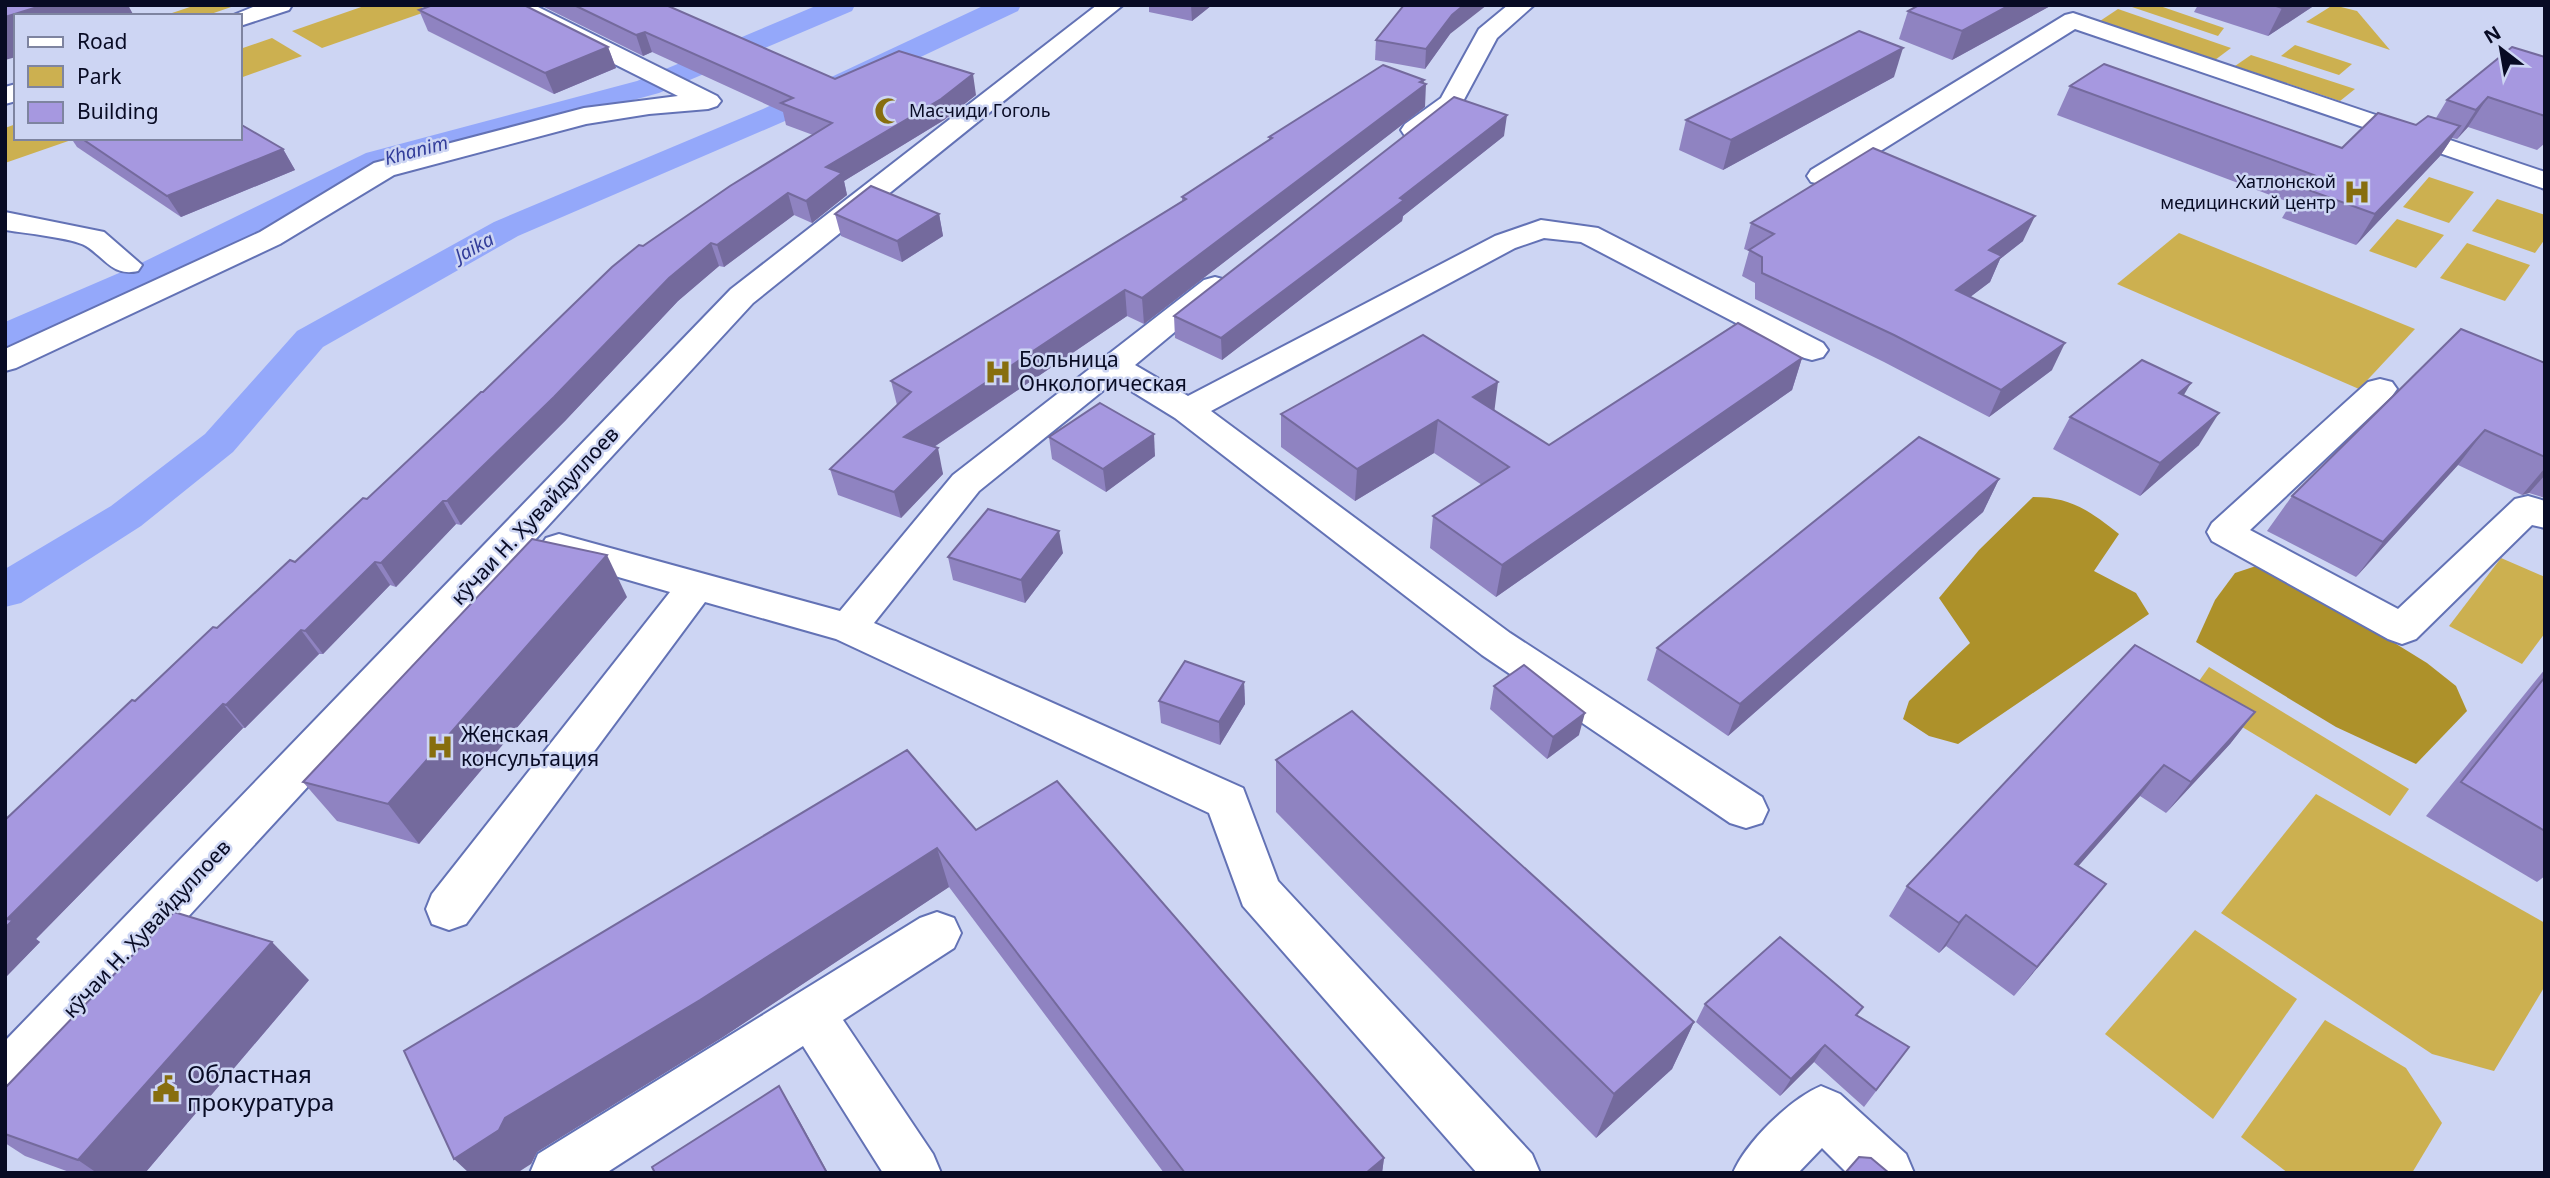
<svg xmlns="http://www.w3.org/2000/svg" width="2550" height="1178" font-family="'Noto Sans',sans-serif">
  <rect width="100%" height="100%" fill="#cdd5f3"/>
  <g fill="#ccb050">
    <polygon points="196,5 237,5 205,16 163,16"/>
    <polygon points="367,5 418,5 428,11 322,48 292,31"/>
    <polygon points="2156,5 2157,5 2224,28 2218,36 2129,6"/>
    <polygon points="2333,5 2357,11 2390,50 2306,22"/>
    <polygon points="2118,9 2231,48 2215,60 2100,21"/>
    <polygon points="272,38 302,56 240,78 240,49"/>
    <polygon points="2295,45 2352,64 2339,75 2281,56"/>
    <polygon points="2251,55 2355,89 2340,101 2235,66"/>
    <polygon points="16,124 16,138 77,138 5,163 5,128"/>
    <polygon points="2429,177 2474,192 2449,223 2403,207"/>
    <polygon points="2497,199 2545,215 2545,239 2535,253 2472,231"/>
    <polygon points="2397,219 2444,235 2416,268 2369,251"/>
    <polygon points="2179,233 2415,329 2359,389 2117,284"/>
    <polygon points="2467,243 2530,265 2505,301 2440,278"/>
    <polygon points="2501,558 2545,577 2545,633 2522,664 2449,626"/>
    <polygon points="2209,667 2409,789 2390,816 2189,695"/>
    <polygon points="2316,794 2545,923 2545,986 2494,1071 2432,1054 2221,913"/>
    <polygon points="2195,930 2297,999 2213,1119 2105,1034"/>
    <polygon points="2325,1020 2406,1068 2442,1123 2412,1173 2288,1173 2241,1137"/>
  </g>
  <g fill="#ad912a">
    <path d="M2033,497C2071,497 2090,511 2119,534L2094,571L2136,593L2149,614L1958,744L1929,736L1903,719L1909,701L1970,643L1939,598L1979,550Z"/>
    <polygon points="2265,563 2427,663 2456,686 2467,711 2416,764 2336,727 2196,642 2215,600 2235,573"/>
  </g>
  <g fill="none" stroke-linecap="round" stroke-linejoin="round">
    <g fill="#94a8fa" fill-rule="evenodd">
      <polygon points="818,5 855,5 852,11 659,93 388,167 159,283 5,347 5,322 133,267 366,153 637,81"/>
      <polygon points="985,5 1021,5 1018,11 785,121 518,236 323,347 233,452 141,526 21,603 5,607 5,569 111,506 205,434 297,331 494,222 763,109"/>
    </g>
    <defs>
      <g id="minor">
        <polygon points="258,5 292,5 289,10 240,26 240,16 231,16"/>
        <polygon points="504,5 534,5 717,96 721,101 717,106 708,109 649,114 586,124 394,175 280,244 16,368 5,371 5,349 260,232 374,163 584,108 678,96 507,10"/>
        <polygon points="1097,5 1123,5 753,303 23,1096 5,1103 5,1041 731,289"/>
        <polygon points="1508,5 1534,5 1497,38 1460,107 1423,136 1414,138 1405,136 1401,130 1405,124 1441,98 1479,29"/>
        <polygon points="2073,13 2545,172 2545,189 2075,29 1831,182 1821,184 1811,182 1807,176 1811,170 2065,15"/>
        <polygon points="16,84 16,101 5,104 5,87"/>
        <path d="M5,212L104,232L142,265L138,271C113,277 105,258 86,246C73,238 24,233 5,230Z"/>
        <polygon points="1541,220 1598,228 1823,343 1828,350 1823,357 1812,360 1801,357 1581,242 1544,238 1515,248 1211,411 1510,633 1762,797 1768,810 1762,823 1746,828 1730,823 1482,655 1175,418 1115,381 979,491 874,623 1243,788 1278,881 1532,1154 1540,1173 1477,1173 1243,906 1209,813 836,639 705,602 466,924 449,930 432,924 426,909 432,894 670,592 546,556 540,547 546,538 559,534 840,611 953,475 1204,280 1215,277 1226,280 1230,286 1135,365 1188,396 1495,236"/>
        <polygon points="2380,379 2392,382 2397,389 2392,396 2250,530 2398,609 2515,499 2528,496 2545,501 2545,528 2532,525 2416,639 2402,644 2388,639 2212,541 2207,532 2212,523 2368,382"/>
        <polygon points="937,912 954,918 961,933 954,948 843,1020 933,1154 941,1173 883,1173 803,1046 606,1173 530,1173 538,1154 920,918"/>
        <path d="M1821,1086L1840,1094L1906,1154L1914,1173H1847L1822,1148L1798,1173H1733C1746,1142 1790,1099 1821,1086Z"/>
      </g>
    </defs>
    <use href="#minor" stroke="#6372b5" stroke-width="4"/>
    <use href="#minor" fill="#fff" fill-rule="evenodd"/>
  </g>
  <g fill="#8f83c1">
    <polygon points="540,5 666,5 835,79 976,95 944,120 844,181 847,195 812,223 794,215 724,267 719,266 678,301 565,421 461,525 456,524 396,587 390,585 323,654 319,654 245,728 243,728 36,939 40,942 5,978 5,820 135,701 367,499 643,246 813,135 786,125 783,112 652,52 643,56"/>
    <polygon points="1149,5 1212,5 1192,21 1149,12"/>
    <polygon points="1919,5 2052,5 1952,60 1899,39 1908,11"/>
    <polygon points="2198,5 2315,5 2268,36 2194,12"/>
    <polygon points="419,10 608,47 616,68 554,94 428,31"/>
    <polygon points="1450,34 1425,69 1375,60 1376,40"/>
    <polygon points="2545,57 2545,143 2537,150 2468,127 2457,139 2452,138 2440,156 2356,245 2282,218 2291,203 2057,115 2070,86 2342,148 2416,125 2436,118 2447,100"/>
    <polygon points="1894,77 1723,170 1679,150 1686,120"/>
    <polygon points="1423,83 1425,107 1144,324 1127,316 934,447 943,474 901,518 838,495 830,469 897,405 891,381 1182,201 1182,197 1269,141 1269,137"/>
    <polygon points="1504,136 1403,216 1402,221 1222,360 1175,338 1174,316"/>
    <polygon points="71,138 240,138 283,149 295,170 181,217 77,147"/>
    <polygon points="835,214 939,214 943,236 902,262 841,236"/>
    <polygon points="1751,223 2023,241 2000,259 1990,282 1970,297 2052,370 1989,417 1884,362 1755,299 1755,283 1742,276 1749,251 1744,249"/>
    <polygon points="1802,358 1792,390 1496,597 1430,548 1433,516 1482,485 1434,453 1355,501 1281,447 1281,414 1494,410 1549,445"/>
    <polygon points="2545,363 2545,498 2529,493 2522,495 2458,465 2356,577 2267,531 2292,496"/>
    <polygon points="2070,417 2199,445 2140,496 2053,449"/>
    <polygon points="1049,437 1155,456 1106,492 1052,459"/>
    <polygon points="1999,479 1983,512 1728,736 1647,680 1657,648"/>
    <polygon points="1063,553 1025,603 953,580 948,557"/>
    <polygon points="627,597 419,844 337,821 303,782"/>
    <polygon points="2545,669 2545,876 2537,882 2426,816"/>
    <polygon points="1244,682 1245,704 1220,745 1161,723 1159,701"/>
    <polygon points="1494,686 1579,735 1547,759 1490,709"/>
    <polygon points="2255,712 2230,744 2166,813 2140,796 2078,866 2106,884 2014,996 1946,946 1939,953 1889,916 1907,886"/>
    <polygon points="1276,760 1694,1022 1672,1069 1596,1138 1276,812"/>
    <polygon points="976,830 1384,1158 1382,1173 1164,1173 949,887 723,1037 537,1152 531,1164 404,1051"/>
    <polygon points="309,980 145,1173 72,1173 25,1156 5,1143 5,1088"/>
    <polygon points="1705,1004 1858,1016 1896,1065 1864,1107 1814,1062 1780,1096 1696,1022"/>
  </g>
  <g fill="#746a9d">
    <polygon points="44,5 128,5 134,16 16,16 16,57 5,60 5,17"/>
    <polygon points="1191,5 1212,5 1192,21"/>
    <polygon points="1464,5 1487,5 1450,34 1425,69 1426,49 1452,15"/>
    <polygon points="2010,5 2052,5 1952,60 1962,31"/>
    <polygon points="2287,5 2315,5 2268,36 2282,8"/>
    <polygon points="645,32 652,52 643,56 636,35"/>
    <polygon points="608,47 616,68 554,94 545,73"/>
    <polygon points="1903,48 1894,77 1723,170 1731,140"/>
    <polygon points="973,74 976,95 944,120 844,181 847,195 812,223 806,201 826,167"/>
    <polygon points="1424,80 1423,86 1426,84 1425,107 1144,324 1142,298"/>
    <polygon points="2488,97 2468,127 2457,139 2476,110"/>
    <polygon points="1507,115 1504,136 1403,216 1402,221 1222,360 1221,338"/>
    <polygon points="2460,126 2440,156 2356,245 2375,214"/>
    <polygon points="283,149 295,170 181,217 167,196"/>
    <polygon points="788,193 794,215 724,267 717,245"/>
    <polygon points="939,214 943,236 902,262 897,241"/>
    <polygon points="2035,216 2023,241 2000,259 1990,282 1945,316 1956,290 1989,250"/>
    <polygon points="711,243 719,266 678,301 565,421 461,525 447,501 669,278"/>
    <polygon points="1125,290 1127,316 910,463 904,437"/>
    <polygon points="2065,343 2052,370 1989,417 2001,390"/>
    <polygon points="1802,358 1792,390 1496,597 1502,565"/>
    <polygon points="1498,382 1494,414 1473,397"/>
    <polygon points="2191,383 2172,415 2179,393"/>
    <polygon points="2219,413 2199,445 2140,496 2160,463"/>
    <polygon points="1438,420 1434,453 1355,501 1357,469"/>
    <polygon points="2485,430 2458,465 2356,577 2383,542"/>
    <polygon points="1154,434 1155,456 1106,492 1103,469"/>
    <polygon points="938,448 943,474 901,518 894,492"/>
    <polygon points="2545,468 2545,475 2529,493 2522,495"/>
    <polygon points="1999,479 1983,512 1728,736 1740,704"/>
    <polygon points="443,501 456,524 396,587 381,563"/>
    <polygon points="1059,531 1063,553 1025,603 1021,580"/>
    <polygon points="607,555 627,597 419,844 388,804"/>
    <polygon points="375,562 390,585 323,654 305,631"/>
    <polygon points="301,630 319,654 245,728 226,705"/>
    <polygon points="1244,682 1245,704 1220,745 1219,722"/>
    <polygon points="223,704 243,728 36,939 40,942 5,978 5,928 7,919"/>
    <polygon points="2255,712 2230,744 2166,813 2191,782"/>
    <polygon points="1585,713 1579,735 1547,759 1553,737"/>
    <polygon points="2164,765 2140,796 2053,895 2075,864"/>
    <polygon points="937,848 949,887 723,1037 537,1152 531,1164 517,1173 469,1173 454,1159 505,1118"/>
    <polygon points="2106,884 2082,914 2014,996 2037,967"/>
    <polygon points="1966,915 1946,946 1939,953 1959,923"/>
    <polygon points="272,942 309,980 145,1173 97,1173 78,1160"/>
    <polygon points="1694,1022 1672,1069 1596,1138 1614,1094"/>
    <polygon points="1825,1045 1814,1062 1780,1096 1791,1079"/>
    <polygon points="779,1086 799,1120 828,1173 827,1173"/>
    <polygon points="1384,1158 1382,1173 1366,1173"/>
  </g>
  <g fill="#a698e0" stroke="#746a9d" stroke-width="2">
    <polygon points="5,5 44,5 5,17"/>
    <polygon points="433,5 524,5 608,47 545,73 419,10"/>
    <polygon points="574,5 666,5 835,79 899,51 973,74 941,99 826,167 842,173 806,201 788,193 717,245 711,243 669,278 554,397 447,501 443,501 381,563 375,562 305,631 301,630 226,705 223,704 7,919 13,920 5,928 5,820 132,700 135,701 213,627 217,628 290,560 295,562 363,498 367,499 481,392 483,392 612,267 639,245 643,246 730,186 832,123 781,103 793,98 645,32 636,35"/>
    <polygon points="1404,5 1464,5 1452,15 1426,49 1376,40"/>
    <polygon points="1919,5 2010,5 1962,31 1908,11"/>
    <polygon points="2273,5 2287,5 2282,8"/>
    <polygon points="1859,31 1903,48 1731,140 1686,120"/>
    <polygon points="2512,47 2545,57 2545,116 2488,97 2476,110 2447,100"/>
    <polygon points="2104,64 2342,148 2378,113 2416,125 2428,116 2460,126 2375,214 2300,187 2314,175 2070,86"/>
    <polygon points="1383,65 1424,80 1420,82 1426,84 1142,298 1125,290 904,437 938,448 894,492 830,469 911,392 891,381 1186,199 1182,197 1272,138 1269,137"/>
    <polygon points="1454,97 1507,115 1400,198 1404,200 1221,338 1174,316"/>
    <polygon points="240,124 283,149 167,196 81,138 240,138"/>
    <polygon points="1873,148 2035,216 1989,250 2002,256 1956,290 2065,343 2001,390 1894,335 1762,273 1762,257 1749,250 1774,234 1751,223"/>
    <polygon points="871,186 939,214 897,241 835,214"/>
    <polygon points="1738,323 1802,358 1502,565 1433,516 1509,467 1438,420 1357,469 1281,414 1423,335 1498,382 1473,397 1549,445"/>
    <polygon points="2461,329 2545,363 2545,457 2485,430 2383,542 2292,496"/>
    <polygon points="2142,360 2191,383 2179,393 2219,413 2160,463 2070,417"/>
    <polygon points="1100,403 1154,434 1103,469 1049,437"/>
    <polygon points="1919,437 1999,479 1740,704 1657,648"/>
    <polygon points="988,509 1059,531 1021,580 948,557"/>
    <polygon points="532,539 607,555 388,804 303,782"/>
    <polygon points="2135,645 2255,712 2191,782 2164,765 2075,864 2106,884 2037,967 1966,915 1959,923 1907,886"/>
    <polygon points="1185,661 1244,682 1219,722 1159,701"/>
    <polygon points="1524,665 1585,713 1553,737 1494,686"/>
    <polygon points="2545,677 2545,831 2461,782"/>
    <polygon points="1352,711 1694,1022 1614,1094 1276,760"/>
    <polygon points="907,750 976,830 1057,781 1384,1158 1366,1173 1185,1173 937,848 700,1000 505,1118 499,1130 454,1159 404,1051"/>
    <polygon points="174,912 272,942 78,1160 5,1134 5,1088"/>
    <polygon points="1780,937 1863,1007 1856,1015 1909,1047 1876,1090 1825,1045 1791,1079 1705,1004"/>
    <polygon points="779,1086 827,1173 655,1173 652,1167"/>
    <polygon points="1859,1157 1871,1158 1889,1173 1845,1173"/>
  </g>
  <defs>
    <symbol id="mosque-bare" viewBox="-9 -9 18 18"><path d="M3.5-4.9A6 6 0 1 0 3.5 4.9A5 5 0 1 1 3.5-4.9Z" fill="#876e0e" stroke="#cdd5f3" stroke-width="2.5" paint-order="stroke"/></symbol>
    <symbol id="hospital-bare" viewBox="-9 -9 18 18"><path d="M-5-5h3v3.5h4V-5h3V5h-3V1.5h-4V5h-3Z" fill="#876e0e" stroke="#cdd5f3" stroke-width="2.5" paint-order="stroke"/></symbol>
    <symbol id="civic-bare" viewBox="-9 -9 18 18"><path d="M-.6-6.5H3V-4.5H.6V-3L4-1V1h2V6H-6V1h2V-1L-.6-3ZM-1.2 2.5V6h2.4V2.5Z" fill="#876e0e" stroke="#cdd5f3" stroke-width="2.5" paint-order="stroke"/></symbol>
  </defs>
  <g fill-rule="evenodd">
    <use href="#mosque-bare" x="869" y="92" width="38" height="38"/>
    <use href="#hospital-bare" x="2338" y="173" width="38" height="38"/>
    <use href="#hospital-bare" x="979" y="353" width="38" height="38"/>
    <use href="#hospital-bare" x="421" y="728" width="38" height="38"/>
    <use href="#civic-bare" x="147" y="1070" width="38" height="38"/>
  </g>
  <g text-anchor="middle" stroke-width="5" stroke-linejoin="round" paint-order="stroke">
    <g font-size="18" fill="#080b24" stroke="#cdd5f3" text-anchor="start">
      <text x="909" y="117">Масчиди Гоголь</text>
      <text x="2336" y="188" text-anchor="end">Хатлонской<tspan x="2336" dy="21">медицинский центр</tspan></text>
    </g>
    <g font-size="19" font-style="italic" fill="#323d9a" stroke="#cdd5f3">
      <text transform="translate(416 150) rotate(-15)" y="7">Khanim</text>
      <text transform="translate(474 247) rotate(-29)" y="7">Jaika</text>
    </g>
    <g font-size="21" fill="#080b24" stroke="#cdd5f3" text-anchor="start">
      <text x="1019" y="367">Больница<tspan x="1019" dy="24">Онкологическая</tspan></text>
      <text x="461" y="742">Женская<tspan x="461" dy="24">консультация</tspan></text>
    </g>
    <g font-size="21" fill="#080b24" stroke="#cdd5f3">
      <text transform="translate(535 516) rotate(-47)" y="7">кӯчаи Н. Ҳувайдуллоев</text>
      <text transform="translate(147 929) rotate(-47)" y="7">кӯчаи Н. Ҳувайдуллоев</text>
    </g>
    <g font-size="24" fill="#080b24" stroke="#cdd5f3" text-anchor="start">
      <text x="187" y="1083">Областная<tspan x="187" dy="28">прокуратура</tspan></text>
    </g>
  </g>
  <rect width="2550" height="1178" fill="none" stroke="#080b24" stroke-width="14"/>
  <rect x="14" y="14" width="228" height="126" fill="#cdd5f3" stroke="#7e84a0" stroke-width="2"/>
  <rect x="28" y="37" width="35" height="10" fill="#ffffff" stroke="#7e84a0" stroke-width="2"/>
  <text x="77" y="49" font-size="21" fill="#080b24">Road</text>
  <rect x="28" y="66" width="35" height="21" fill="#ccb050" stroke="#7e84a0" stroke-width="2"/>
  <text x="77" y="84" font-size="21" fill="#080b24">Park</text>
  <rect x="28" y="102" width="35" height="21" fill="#a698e0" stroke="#7e84a0" stroke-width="2"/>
  <text x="77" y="119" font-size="21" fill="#080b24">Building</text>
  <g transform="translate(2501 49) rotate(329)" stroke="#cdd5f3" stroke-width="5" paint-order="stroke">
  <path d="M0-5L12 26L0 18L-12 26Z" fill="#080b24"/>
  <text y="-10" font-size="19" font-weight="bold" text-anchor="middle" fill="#080b24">N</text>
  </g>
</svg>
